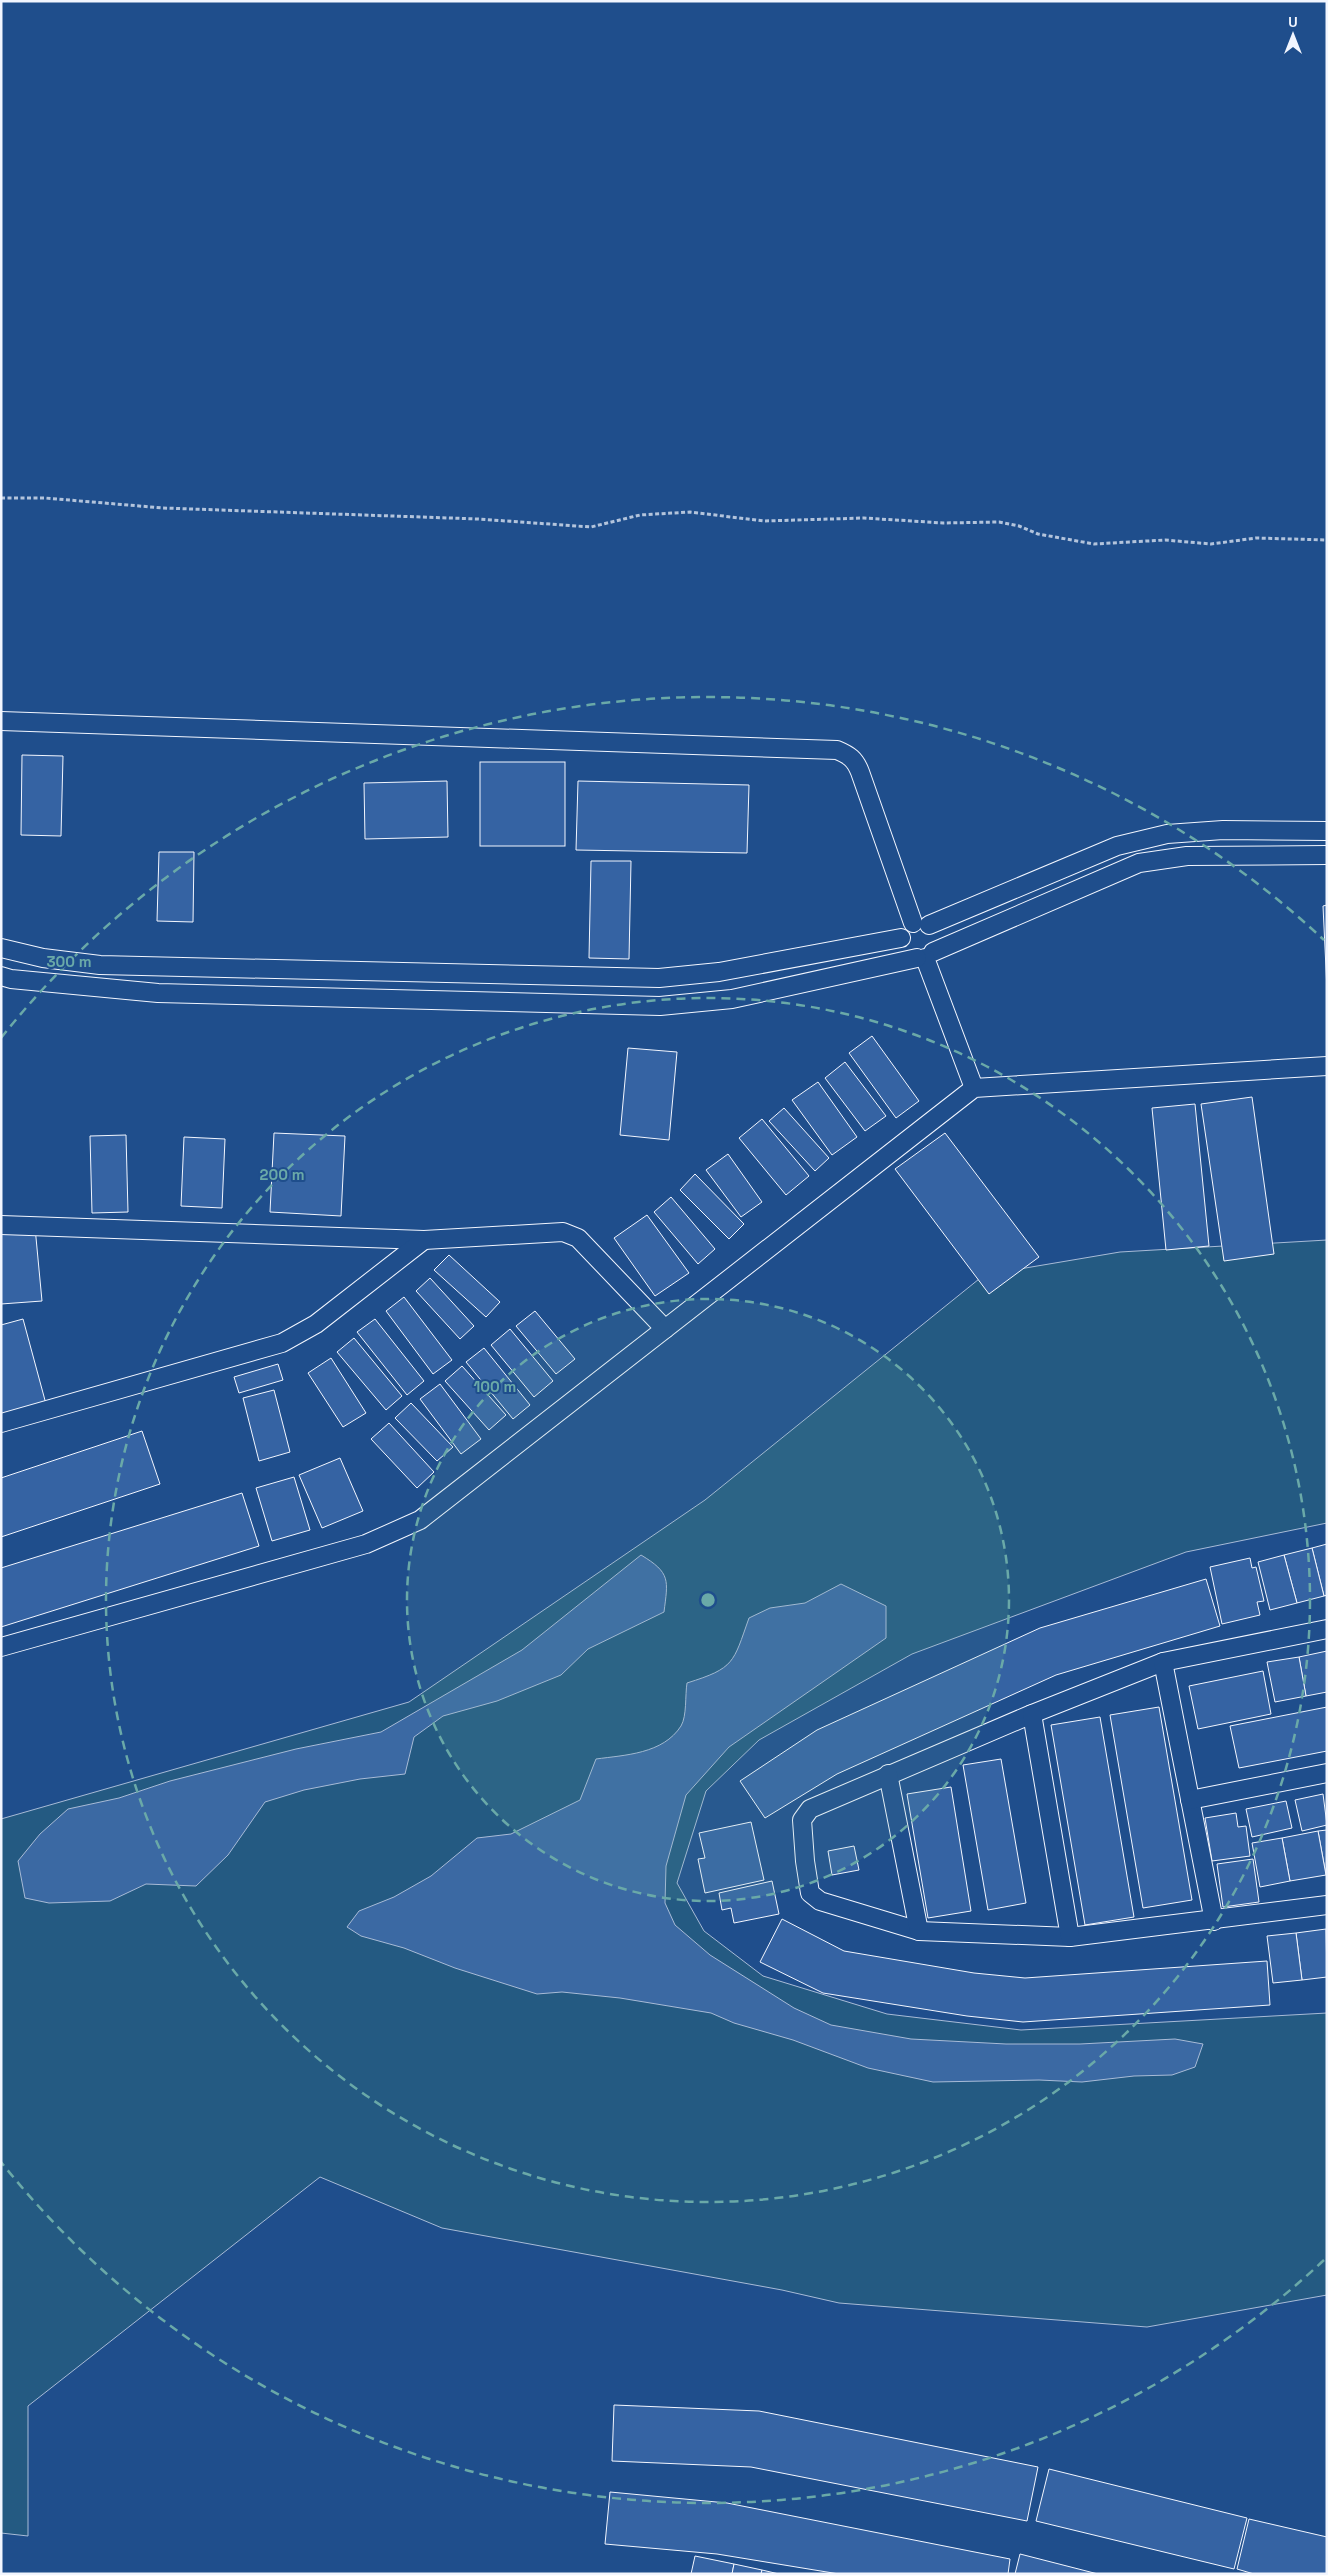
<svg xmlns="http://www.w3.org/2000/svg" width="1328" height="2575" font-family="'Space Grotesk',sans-serif">
  <rect width="100%" height="100%" fill="#1f4e8c"/>
  <polygon fill="#245a82" stroke="#a8bbd7" points="1327,1240 1327,1523 1186,1552 912,1654 759,1740 706,1791 677,1883 704,1931 763,1976 887,2014 1021,2030 1327,2013 1327,2295 1147,2327 839,2303 782,2290 442,2228 320,2177 28,2406 28,2536 1,2533 1,1819 409,1702 705,1500 984,1275 1120,1252"/>
  <g fill="#3b69a3" stroke="#a8bbd7">
    <path d="M641,1555C671,1573 668,1580 664,1612L588,1649L561,1675L497,1701L443,1716L414,1737L405,1774L360,1779L304,1790L265,1802L228,1855L196,1886L146,1884L110,1901L49,1903L25,1898L18,1861L40,1834L68,1809L119,1798L170,1781L296,1749L381,1732L522,1650Z"/>
    <path d="M841,1584L886,1606V1638L729,1747L686,1795L666,1866L665,1903L675,1925L710,1955L794,2008L831,2025L911,2039L1006,2044H1080L1175,2039L1203,2044L1195,2067L1172,2075L1134,2076L1082,2082L1039,2080L933,2082L868,2068L793,2040L734,2023L711,2013L620,1998L562,1992L537,1994L455,1968L404,1948L361,1936L347,1927L359,1911L394,1897L431,1876L477,1838L511,1834L580,1800L596,1759C625,1755 663,1754 681,1726C687,1716 685,1695 687,1683C735,1668 733,1663 749,1618L770,1608L805,1603Z"/>
  </g>
  <g fill="#3563a3" stroke="#f2f6ff">
    <polygon points="22,755 63,756 61,836 21,835"/>
    <rect x="480" y="762" width="85" height="84"/>
    <polygon points="447,781 448,837 365,839 364,783"/>
    <polygon points="578,781 749,785 747,853 576,850"/>
    <polygon points="159,852 194,852 193,922 157,921"/>
    <polygon points="591,861 631,861 629,959 589,958"/>
    <polygon points="1327,905 1327,990 1323,906"/>
    <polygon points="872,1036 919,1101 896,1118 849,1053"/>
    <polygon points="628,1048 677,1052 669,1140 620,1135"/>
    <polygon points="845,1062 886,1116 865,1131 825,1078"/>
    <polygon points="818,1082 857,1137 832,1155 792,1100"/>
    <polygon points="1252,1097 1274,1254 1224,1261 1201,1104"/>
    <polygon points="1195,1104 1209,1246 1166,1250 1152,1108"/>
    <polygon points="784,1108 829,1158 815,1171 769,1121"/>
    <polygon points="762,1119 809,1176 786,1195 739,1138"/>
    <polygon points="274,1133 345,1136 341,1216 270,1212"/>
    <polygon points="945,1133 1039,1257 989,1294 895,1169"/>
    <polygon points="126,1135 128,1212 92,1213 90,1136"/>
    <polygon points="184,1137 225,1139 222,1208 181,1206"/>
    <polygon points="728,1154 762,1202 741,1217 706,1170"/>
    <polygon points="695,1174 744,1224 729,1239 680,1190"/>
    <polygon points="671,1197 715,1249 698,1264 654,1212"/>
    <polygon points="647,1215 689,1273 655,1296 614,1238"/>
    <polygon points="35,1227 42,1301 1,1304 1,1229"/>
    <polygon points="449,1255 500,1302 486,1317 434,1270"/>
    <polygon points="430,1278 474,1326 460,1339 416,1291"/>
    <polygon points="404,1297 452,1360 433,1374 386,1311"/>
    <polygon points="535,1311 575,1359 556,1374 516,1326"/>
    <polygon points="23,1319 46,1404 1,1416 1,1325"/>
    <polygon points="375,1319 424,1381 407,1395 357,1332"/>
    <polygon points="510,1329 553,1381 534,1397 491,1345"/>
    <polygon points="354,1338 402,1396 386,1410 337,1352"/>
    <polygon points="484,1348 530,1405 513,1419 466,1362"/>
    <polygon points="331,1358 366,1413 343,1427 308,1373"/>
    <polygon points="278,1364 283,1380 239,1393 234,1377"/>
    <polygon points="462,1366 506,1415 489,1430 445,1381"/>
    <polygon points="440,1384 481,1439 461,1454 420,1399"/>
    <polygon points="274,1390 290,1452 259,1461 243,1398"/>
    <polygon points="411,1403 453,1447 437,1461 395,1418"/>
    <polygon points="389,1423 434,1472 417,1488 371,1439"/>
    <polygon points="142,1431 160,1484 1,1537 1,1478"/>
    <polygon points="340,1458 363,1511 322,1528 299,1475"/>
    <polygon points="294,1477 310,1530 272,1541 256,1488"/>
    <polygon points="242,1493 259,1546 1,1627 1,1568"/>
    <polygon points="1327,1544 1327,1595 1324,1596 1312,1548"/>
    <polygon points="1312,1548 1324,1596 1297,1603 1284,1555"/>
    <polygon points="1284,1555 1297,1603 1270,1610 1258,1562"/>
    <polygon points="1250,1558 1252,1568 1256,1567 1264,1601 1257,1602 1260,1615 1222,1624 1210,1567"/>
    <polygon points="1206,1579 1220,1626 1056,1675 837,1774 765,1818 740,1781 817,1730 1040,1628"/>
    <polygon points="1327,1651 1327,1692 1306,1696 1299,1657"/>
    <polygon points="1299,1657 1306,1696 1275,1702 1267,1662"/>
    <polygon points="1263,1671 1271,1714 1198,1729 1189,1686"/>
    <polygon points="1159,1707 1192,1900 1143,1908 1110,1715"/>
    <polygon points="1327,1707 1327,1751 1239,1768 1230,1726"/>
    <polygon points="1100,1717 1134,1917 1085,1925 1051,1725"/>
    <polygon points="1001,1759 1026,1903 988,1910 963,1765"/>
    <polygon points="951,1787 971,1911 928,1918 907,1794"/>
    <polygon points="1323,1794 1327,1825 1302,1831 1295,1800"/>
    <polygon points="1286,1801 1292,1828 1252,1837 1246,1809"/>
    <polygon points="1236,1813 1238,1827 1246,1826 1250,1856 1212,1861 1205,1818"/>
    <polygon points="751,1822 764,1880 705,1893 698,1859 705,1858 699,1833"/>
    <polygon points="1327,1830 1327,1875 1326,1875 1318,1831"/>
    <polygon points="1318,1831 1326,1875 1290,1881 1282,1838"/>
    <polygon points="1282,1838 1290,1881 1260,1887 1252,1843"/>
    <polygon points="854,1846 859,1870 832,1875 828,1851"/>
    <polygon points="1253,1859 1259,1902 1223,1907 1217,1864"/>
    <polygon points="772,1881 779,1914 734,1923 731,1908 722,1910 719,1893"/>
    <polygon points="782,1919 844,1951 974,1973 1025,1978 1267,1961 1270,2005 1023,2022 967,2016 823,1993 760,1962"/>
    <polygon points="1326,1929 1327,1977 1302,1980 1296,1933"/>
    <polygon points="1296,1933 1302,1980 1273,1983 1267,1936"/>
    <polygon points="614,2405 759,2411 1038,2467 1027,2521 751,2467 612,2461"/>
    <polygon points="1049,2469 1247,2518 1234,2569 1036,2521"/>
    <polygon points="610,2492 727,2503 1010,2559 1008,2574 839,2574 717,2554 605,2544"/>
    <polygon points="1249,2519 1327,2537 1327,2574 1254,2574 1237,2569"/>
    <polygon points="1020,2554 1098,2574 1015,2574"/>
    <polygon points="695,2556 734,2564 732,2574 691,2574"/>
    <polygon points="734,2564 762,2570 761,2574 732,2574"/>
    <polygon points="762,2570 779,2574 761,2574"/>
  </g>
  <g fill="none" stroke-linecap="round" stroke-linejoin="round">
    <defs>
      <g id="street">
        <path d="M1,721L837,750C849,755 855,759 860,772L913,923"/>
        <polyline points="929,925 1117,846 1167,834 1223,830 1327,831"/>
        <polyline points="1,948 43,958 100,965 659,978 719,972 901,938"/>
        <polyline points="933,952 1139,863 1187,856 1327,855"/>
        <polyline points="925,958 974,1088"/>
        <polyline points="1,976 11,979 158,993 660,1006 732,999 917,958"/>
        <polyline points="1,1225 424,1240 563,1232 578,1238 665,1329"/>
        <polyline points="1,1423 282,1343 316,1324 424,1240"/>
        <polyline points="1327,1629 1163,1662 1032,1714 810,1809 802,1820 805,1861 810,1893 820,1901 919,1931 1070,1937 1327,1905"/>
        <polyline points="1,1647 366,1544 420,1520 974,1088 1327,1066"/>
        <polyline points="1163,1662 1214,1921"/>
        <polyline points="1032,1714 1070,1937"/>
        <polyline points="888,1774 919,1931"/>
        <polyline points="1190,1800 1327,1773"/>
      </g>
    </defs>
    <use href="#street" stroke="#f2f6ff" stroke-width="20"/>
    <polyline stroke="#b3c4dc" stroke-width="3" stroke-dasharray="4 2.5" stroke-linecap="butt" points="1,498 45,498 163,508 478,519 591,527 640,515 690,512 764,521 864,518 943,523 999,522 1019,526 1038,534 1094,544 1165,540 1211,544 1256,538 1327,540"/>
    <use href="#street" stroke="#1f4e8c" stroke-width="18"/>
  </g>
  <circle cx="708" cy="1600" r="301" fill="#6aa9a8" fill-opacity=".12"/>
  <g fill="none" stroke="#6aa9a8" stroke-width="2.5" stroke-dasharray="9 6">
    <circle cx="708" cy="1600" r="301"/>
    <circle cx="708" cy="1600" r="602"/>
    <path d="M1324 2260A903 903 0 0 1 1 2162M1 1038A903 903 0 0 1 1324 940"/>
  </g>
  <circle cx="708" cy="1600" r="8" fill="#6aa9a8" stroke="#1f4e8c" stroke-width="2.5"/>
  <g font-size="15" text-anchor="middle" font-weight="bold" fill="#6aa9a8" stroke="#1f4e8c" stroke-width="4" stroke-linejoin="round" paint-order="stroke">
    <text x="69" y="967">300 m</text>
    <text x="282" y="1180">200 m</text>
    <text x="495" y="1392">100 m</text>
  </g>
  <rect width="1328" height="2575" fill="none" stroke="#f2f6ff" stroke-width="5"/>
  <g transform="translate(1293 35)" stroke="#1f4e8c" stroke-width="4" paint-order="stroke">
  <path d="M0-4L9 19L0 12L-9 19Z" fill="#f2f6ff"/>
  <text y="-8" font-size="14" font-weight="bold" text-anchor="middle" fill="#f2f6ff">U</text>
  </g>
</svg>
